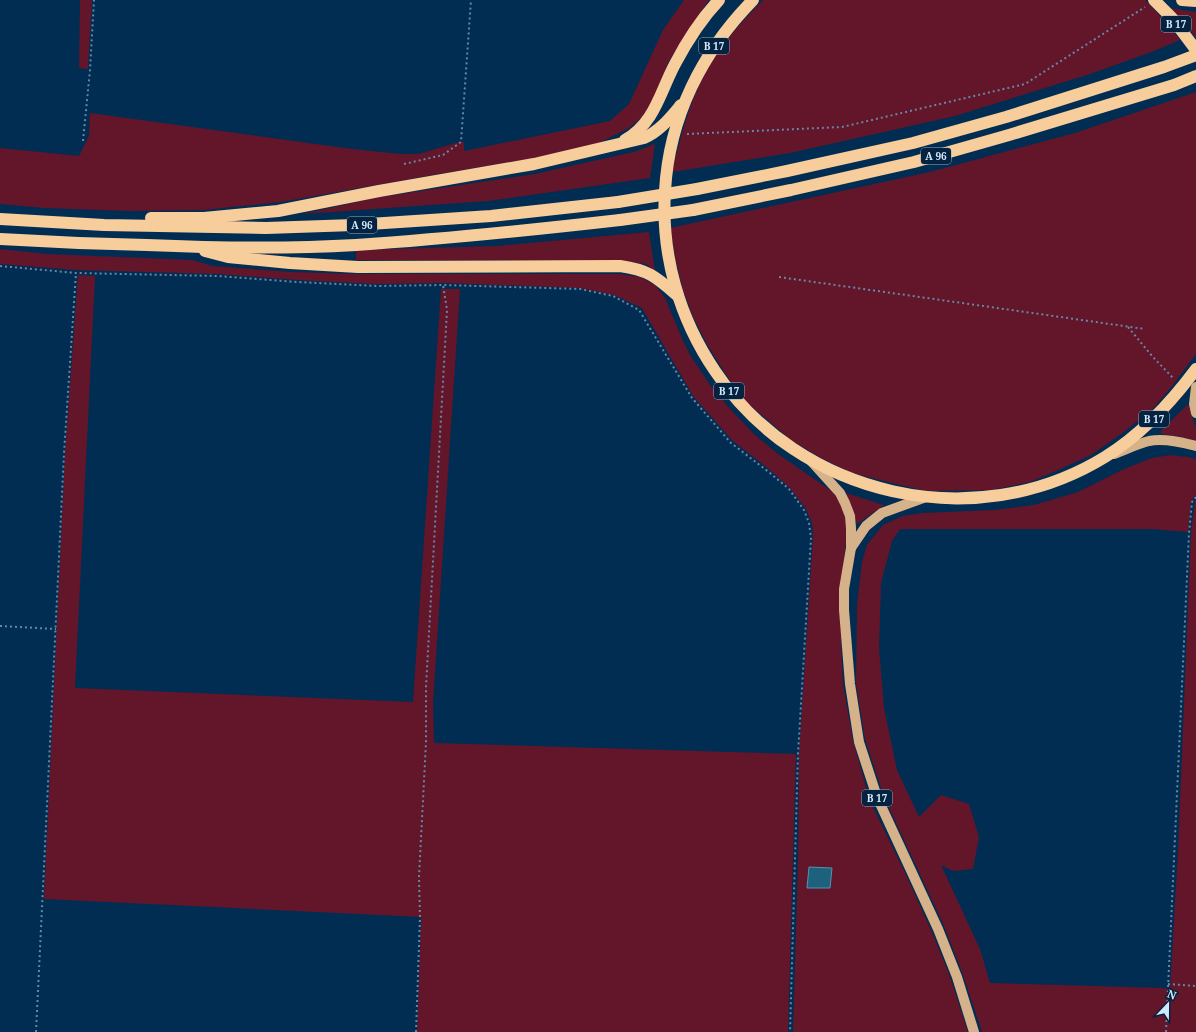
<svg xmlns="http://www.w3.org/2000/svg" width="1196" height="1032" font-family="'Noto Serif',serif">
  <rect width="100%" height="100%" fill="#022d52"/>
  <g fill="#63152a">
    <polygon points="80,0 92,0 88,69 79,68"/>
    <polygon points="684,0 709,0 689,29 668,63 651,106 640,119 629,128 595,145 534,158 433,175 281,202 203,210 130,211 44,208 0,204 0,148 79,156 89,136 90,113 352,149 402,154 419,154 459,142 464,142 464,151 610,121 629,104 663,30"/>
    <path d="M763,0H1145L1165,21L1180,40L1154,51L1090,74L955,116L790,153L672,172C680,140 688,107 703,77C718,48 740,23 763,0Z"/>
    <polygon points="1169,8 1196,12 1196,38 1184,23"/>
    <polygon points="1196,92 1196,354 1172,386 1152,410 1121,434 1091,455 1056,471 1030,482 991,490 927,491 896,484 852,473 819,457 791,440 743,399 725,373 708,346 693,317 683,290 675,257 670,228 930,172 1075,133"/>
    <polygon points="655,144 650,178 488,201 302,214 380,197 535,174 634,152"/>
    <polygon points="649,232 655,271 646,264 621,261 356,260 356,250 496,246"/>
    <polygon points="0,249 47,254 193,260 212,266 291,272 356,274 618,274 640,277 655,285 665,298 683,341 690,355 710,385 731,410 755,435 778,454 833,492 842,505 847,525 841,604 841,644 843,684 853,741 870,801 906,875 931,930 949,974 968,1032 793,1032 798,862 799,754 813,537 812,523 806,509 790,488 770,470 733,441 693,396 642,308 614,295 579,288 444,283 376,284 297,280 218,274 76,270 0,264"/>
    <polygon points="78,275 95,276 75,688 413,702 441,289 460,289 433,703 434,743 796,754 788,1032 417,1032 421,917 44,899 65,453"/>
    <polygon points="1187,405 1189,406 1193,420 1196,427 1196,442 1186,438 1162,434 1160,432"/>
    <polygon points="1170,455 1188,457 1196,459 1196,494 1191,502 1188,532 1152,529 900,529 892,541 881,583 879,649 884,708 897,770 919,817 941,795 969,804 979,837 973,869 953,871 941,865 980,949 990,983 1164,988 1170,990 1178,851 1191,532 1195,501 1196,500 1196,1032 982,1032 962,972 944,926 884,797 865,739 856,683 857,605 862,562 867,545 883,525 903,516 922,513 994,510 1034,505 1078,492 1124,469 1152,458"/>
    <polygon points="846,493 884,505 857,524"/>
  </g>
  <polygon fill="#1d617d" stroke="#5394b2" points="809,867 832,868 830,888 807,888"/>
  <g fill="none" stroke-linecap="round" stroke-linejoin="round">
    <g stroke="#6687a5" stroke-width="2" stroke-dasharray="2 3" stroke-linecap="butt">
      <polyline points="687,134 842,127 1025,84 1145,7"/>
      <polyline points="83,141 90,70 94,0"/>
      <polyline points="404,164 443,155 461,142 471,0"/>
      <polyline points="0,266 76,273 218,276 297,282 377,286 443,285 580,289 613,296 639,310 692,398 731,443 770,473 789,489 804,510 809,523 811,538 798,754 790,1032"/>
      <polyline points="779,277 1145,329"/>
      <polyline points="1128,327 1152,356 1174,379"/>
      <polyline points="0,626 56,629"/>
      <polyline points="1168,984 1196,986"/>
      <polyline points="36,1032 64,453 76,273"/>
      <polyline points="416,1032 420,917 419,877 426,742 426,687 447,310 443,285"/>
      <polyline points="1166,1032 1189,533 1192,502 1196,497"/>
    </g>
    <g stroke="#d6b28a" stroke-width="10">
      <polyline points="1196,387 1194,404 1196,413"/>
      <path d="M1114,454C1125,450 1137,444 1149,441C1164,438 1181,442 1196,446"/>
      <polyline points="811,461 840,493 845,503 850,516 851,528 851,548 844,589 844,610 850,684 859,742 877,797 938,929 957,977 974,1032"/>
      <polyline points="851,548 866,526 882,513 926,497"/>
    </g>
    <g stroke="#f8cd9c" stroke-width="12">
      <path d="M753,0C702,52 669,117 665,191C661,255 679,318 715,371C799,497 975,537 1105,457C1142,434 1170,404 1196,369"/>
      <polyline points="1154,0 1172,18 1196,50"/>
      <polyline points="1182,0 1196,1"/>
      <path d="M625,140C655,123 660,92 675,64C687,41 701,19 719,0"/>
      <polyline points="697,189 787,171 913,143 1006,117 1164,67 1196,55"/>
      <polyline points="693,210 791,190 914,162 1009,135 1174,85 1196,76"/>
      <path d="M151,218H204L278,211L379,191L534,164L644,138C660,131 670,118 681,105"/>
      <polyline points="0,219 104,225 266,228 354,225 491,216 618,202"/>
      <path d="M0,239C49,242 98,244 147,245C216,248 286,249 356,245C444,239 532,230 620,220"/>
      <path d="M205,251L228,257L290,263L358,267L620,266C649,270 656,277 678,296"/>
    </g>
    <g stroke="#f8cd9c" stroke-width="12">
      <polyline points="618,202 697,189"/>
      <polyline points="620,220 693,210"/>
    </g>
  </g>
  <g text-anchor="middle" stroke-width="4" stroke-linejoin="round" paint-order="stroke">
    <g fill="#05233f" stroke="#94acc5" stroke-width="1">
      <rect x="1161" y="16" width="30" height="16" rx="3"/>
      <rect x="699" y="38" width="30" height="16" rx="3"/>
      <rect x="921" y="148" width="30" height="16" rx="3"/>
      <rect x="347" y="217" width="30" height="16" rx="3"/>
      <rect x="714" y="383" width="30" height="16" rx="3"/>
      <rect x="1139" y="411" width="30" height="16" rx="3"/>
      <rect x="862" y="790" width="30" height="16" rx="3"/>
    </g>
    <g font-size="10" font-weight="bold" fill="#d1e7fe">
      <text x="1176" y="28">B 17</text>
      <text x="714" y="50">B 17</text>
      <text x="936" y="160">A 96</text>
      <text x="362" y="229">A 96</text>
      <text x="729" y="395">B 17</text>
      <text x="1154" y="423">B 17</text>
      <text x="877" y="802">B 17</text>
    </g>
  </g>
  <g transform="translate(1168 1004) rotate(22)" stroke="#05233f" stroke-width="3" paint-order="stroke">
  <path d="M0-3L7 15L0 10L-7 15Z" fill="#d1e7fe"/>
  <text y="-6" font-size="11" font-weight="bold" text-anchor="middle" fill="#d1e7fe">N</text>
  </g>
</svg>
